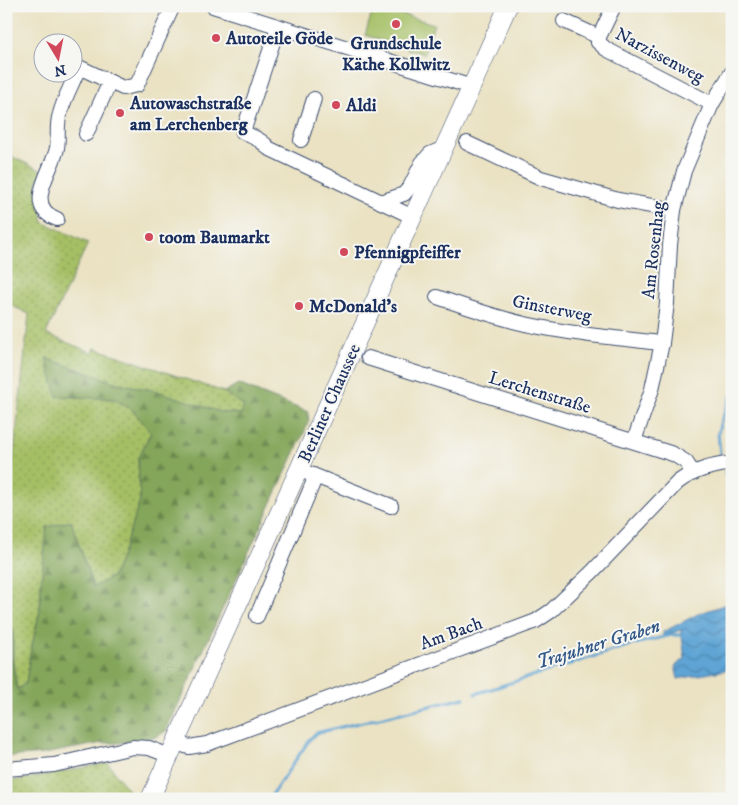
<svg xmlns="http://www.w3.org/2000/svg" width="738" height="805" font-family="'IM FELL DW Pica',serif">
  <defs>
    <pattern id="green-dots" width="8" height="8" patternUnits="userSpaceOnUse" patternTransform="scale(1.25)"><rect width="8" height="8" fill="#a5bf65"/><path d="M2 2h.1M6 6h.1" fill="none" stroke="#869c56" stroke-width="1.8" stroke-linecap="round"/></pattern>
    <pattern id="forest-firs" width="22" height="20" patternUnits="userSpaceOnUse" patternTransform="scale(1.25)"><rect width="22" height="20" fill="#84a65a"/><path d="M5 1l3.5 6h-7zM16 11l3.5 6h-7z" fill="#6b884e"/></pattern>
    <pattern id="water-waves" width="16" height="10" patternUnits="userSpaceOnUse" patternTransform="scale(1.25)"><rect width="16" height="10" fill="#5ea4d4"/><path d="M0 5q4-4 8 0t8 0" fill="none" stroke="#4d86af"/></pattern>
  </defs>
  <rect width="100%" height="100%" fill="#f6f6f2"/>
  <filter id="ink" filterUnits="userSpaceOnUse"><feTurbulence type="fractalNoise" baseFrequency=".02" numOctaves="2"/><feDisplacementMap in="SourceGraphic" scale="10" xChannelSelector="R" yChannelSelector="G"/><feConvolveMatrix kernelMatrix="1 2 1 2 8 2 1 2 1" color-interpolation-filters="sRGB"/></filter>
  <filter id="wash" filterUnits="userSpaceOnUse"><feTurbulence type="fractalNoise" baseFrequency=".0096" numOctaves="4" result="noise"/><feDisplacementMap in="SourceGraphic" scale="20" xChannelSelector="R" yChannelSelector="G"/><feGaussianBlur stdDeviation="1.12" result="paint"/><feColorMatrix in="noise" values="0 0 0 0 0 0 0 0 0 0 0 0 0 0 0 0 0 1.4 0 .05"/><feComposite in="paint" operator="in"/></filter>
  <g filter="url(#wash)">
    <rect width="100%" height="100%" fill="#eae2c3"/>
    <g fill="url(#green-dots)" stroke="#607762">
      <polygon points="6,154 43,171 37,183 43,222 88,243 46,334 93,353 95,348 224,392 244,406 241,414 220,412 157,391 117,383 58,396 114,399 133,410 151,432 138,458 140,501 122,555 113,576 93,587 71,521 48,527 41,583 40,610 30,655 26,683 17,690 13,662 13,627 6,625 6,527 29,314 6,303"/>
      <polygon points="108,763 133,797 132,799 6,799 6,781 13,781"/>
    </g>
    <polygon fill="url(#forest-firs)" stroke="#506a5c" points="46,358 117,383 157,391 220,412 241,414 244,406 224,392 238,384 308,412 309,422 166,731 156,737 118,743 102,743 44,754 6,757 6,625 13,627 12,660 17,690 26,683 30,655 40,610 41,583 47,527 71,521 93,587 113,576 122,555 140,501 138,458 151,433 133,410 114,399 57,396"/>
    <polygon fill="#a5bf65" stroke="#607762" points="374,6 434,24 424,54 365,35"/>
    <polygon fill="url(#water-waves)" stroke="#3c6a99" points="732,602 732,669 678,679 675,666 685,659 681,630 663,636 663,632 698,614"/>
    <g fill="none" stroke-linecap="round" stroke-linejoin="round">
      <g stroke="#5ea4d4" stroke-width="3">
        <polyline points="720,453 718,433 720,424 732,395"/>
        <polyline points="725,472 732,495"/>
        <polyline points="475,694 631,645 672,635 686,635"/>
        <polyline points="269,799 310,739 316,733 464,698"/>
      </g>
    </g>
  </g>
  <g filter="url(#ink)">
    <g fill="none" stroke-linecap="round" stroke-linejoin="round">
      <defs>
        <g id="minor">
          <polyline points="213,6 472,87"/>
          <polyline points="614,6 599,37 598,42 606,49 712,104"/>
          <polyline points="564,21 599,37"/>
          <path d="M278,27L243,132C252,137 263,140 268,148L413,217"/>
          <polyline points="86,134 110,82"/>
          <polyline points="301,140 314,99"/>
          <polyline points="467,143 541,178 618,200 674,210"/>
          <polyline points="381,202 404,194 410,187 422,163 430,154 444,148"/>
          <path d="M57,219C22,206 53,170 57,148C59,137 56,125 60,114C64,98 73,83 79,67L123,88L137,85L173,6"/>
          <path d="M437,297C466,307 495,317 525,324C570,334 616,338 662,343"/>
          <polyline points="368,358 673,454 686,462 693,473"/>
          <polyline points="634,441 652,389 662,343 667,303 670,245 674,210 684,171 712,104 732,72"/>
          <polyline points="305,472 391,506"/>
          <polyline points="257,616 313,483 313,475"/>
          <path d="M176,743L189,747L207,744L536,621L551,611L592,572L678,482C694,470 712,466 732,463"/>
          <polyline points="6,769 54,765 133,747 149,748 170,756"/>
        </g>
        <polyline id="major" points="150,799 508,6"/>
      </defs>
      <use href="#minor" stroke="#3a4a6d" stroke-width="16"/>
      <use href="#major" stroke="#3a4a6d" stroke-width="19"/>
      <use href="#minor" stroke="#fff" stroke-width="14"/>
      <use href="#major" stroke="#fff" stroke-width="18"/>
    </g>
  </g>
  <g fill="#d1495b" stroke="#f6f6f2" stroke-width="2">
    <circle cx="396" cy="24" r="5"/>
    <circle cx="216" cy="38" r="5"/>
    <circle cx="336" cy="105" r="5"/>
    <circle cx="120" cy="113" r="5"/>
    <circle cx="149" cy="237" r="5"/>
    <circle cx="344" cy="252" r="5"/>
    <circle cx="299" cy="306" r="5"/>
  </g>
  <g text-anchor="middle" stroke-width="4" stroke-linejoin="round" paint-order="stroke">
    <g font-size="18" font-weight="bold" fill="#1b2f5e" stroke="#f6f6f2" text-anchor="start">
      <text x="226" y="44">Autoteile Göde</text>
      <text x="396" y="49" text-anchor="middle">Grundschule<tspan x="396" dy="21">Käthe Kollwitz</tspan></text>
      <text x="130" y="109">Autowaschstraße<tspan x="130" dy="21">am Lerchenberg</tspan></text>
      <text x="346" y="111">Aldi</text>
      <text x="159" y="243">toom Baumarkt</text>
      <text x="354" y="258">Pfennigpfeiffer</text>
      <text x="309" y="312">McDonald's</text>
    </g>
    <g font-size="18" fill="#1b2f5e" stroke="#f6f6f2">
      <text transform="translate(660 55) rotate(28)" y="6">Narzissenweg</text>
      <text transform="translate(653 250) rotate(-84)" y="6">Am Rosenhag</text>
      <text transform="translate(552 308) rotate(11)" y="6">Ginsterweg</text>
      <text transform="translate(540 392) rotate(17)" y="6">Lerchenstraße</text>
      <text transform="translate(329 403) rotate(-66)" y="6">Berliner Chaussee</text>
      <text transform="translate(451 633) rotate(-20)" y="6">Am Bach</text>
    </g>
    <g font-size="19" font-style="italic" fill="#325887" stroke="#f6f6f2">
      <text transform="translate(598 643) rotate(-17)" y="7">Trajuhner Graben</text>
    </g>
  </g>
  <rect width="738" height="805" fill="none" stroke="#f6f6f2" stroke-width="25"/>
  <g transform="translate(58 58) rotate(170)"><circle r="24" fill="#f6f6f2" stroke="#9ea6b7"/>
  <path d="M0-4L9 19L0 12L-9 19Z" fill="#d1495b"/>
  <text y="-8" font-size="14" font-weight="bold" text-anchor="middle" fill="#1b2f5e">N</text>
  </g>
</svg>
